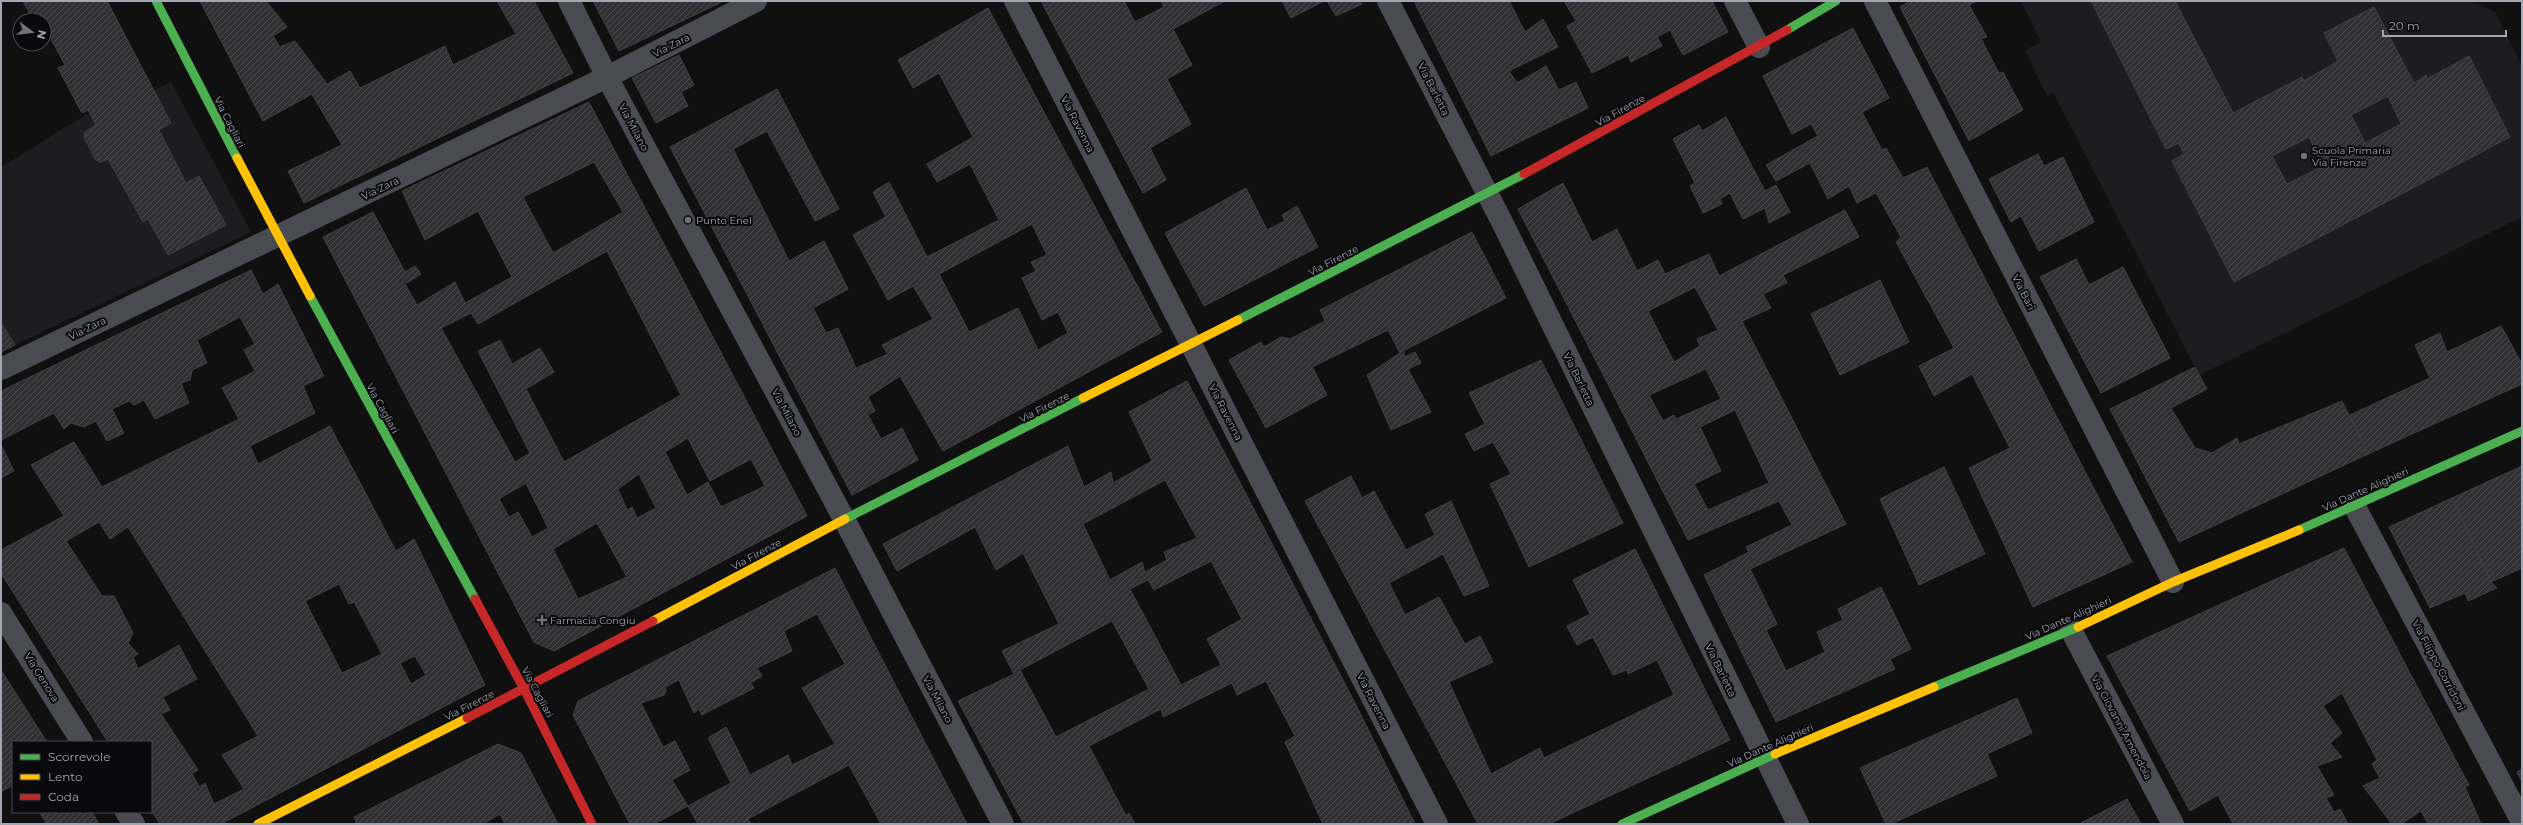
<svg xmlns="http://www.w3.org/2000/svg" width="2523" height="825" font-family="Montserrat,sans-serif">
  <defs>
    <pattern id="building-hatch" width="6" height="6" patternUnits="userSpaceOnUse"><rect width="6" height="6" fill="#303033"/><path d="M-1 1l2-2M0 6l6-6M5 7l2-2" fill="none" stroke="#4b4b4e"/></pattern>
  </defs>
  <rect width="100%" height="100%" fill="#101010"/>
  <g fill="#1d1d1f">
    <polygon points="2021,1 2471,1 2495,12 2522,66 2522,217 2199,375 2053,92 2047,96 2025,50 2041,42"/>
    <polygon points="171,82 251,232 15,345 1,323 1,167 89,113 94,121"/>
  </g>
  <g fill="url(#building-hatch)" stroke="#404044" fill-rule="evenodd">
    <polygon points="23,1 107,1 171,123 159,130 186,183 199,176 226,225 168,255 148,219 143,222 108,159 101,162 96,160 84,137 85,132 96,125 88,110 82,113 58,68 65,65 44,26 44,20 41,20 38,15 32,18"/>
    <polygon points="200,1 266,1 287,27 273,36 280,47 295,41 327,84 350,71 360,88 445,46 453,65 516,34 497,1 534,1 573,73 304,203 288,171 342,145 312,94 263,121"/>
    <polygon points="593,1 724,1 619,51"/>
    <polygon points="1041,1 1124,1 1135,22 1164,7 1161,1 1225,1 1173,29 1192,65 1167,79 1191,124 1150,148 1166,180 1143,193"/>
    <polygon points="1282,1 1324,1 1291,18"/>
    <polygon points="1327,1 1360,1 1362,4 1336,16"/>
    <polygon points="1414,1 1509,1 1525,32 1543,19 1558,47 1509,71 1517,83 1546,66 1559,90 1576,82 1588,108 1491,156"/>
    <polygon points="1564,1 1712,1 1728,32 1683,55 1670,30 1657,37 1662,46 1631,62 1628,55 1592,73 1567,26 1576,21"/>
    <polygon points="1910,1 1977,1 1969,5 1987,37 1981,39 1999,73 2003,72 2023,110 1969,141 1900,7"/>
    <path d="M2091,1H2175L2233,113L2302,77L2304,81L2338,61L2324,33L2374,7L2414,83L2426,75L2427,79L2469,56L2510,137L2234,282L2172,161L2184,154L2179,143L2166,149ZM2388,96L2401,124L2365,143L2351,115ZM2309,137L2323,166L2287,184L2272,156Z"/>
    <path d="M988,8L1162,332L943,451L900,376L868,397L875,411L868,415L881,439L902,428L918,460L852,495L670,147L777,89L839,209L815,221L767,131L733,149L789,261L824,241L848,289L813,308L826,333L838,328L856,368L888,354L882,345L933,319L913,286L888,300L853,235L886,217L873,192L889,182L927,257L999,220L970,164L937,182L927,164L973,137L939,73L913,88L898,60ZM1032,224L1047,255L1031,262L1036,271L1022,278L1042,320L1058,312L1068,333L1038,350L1018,308L969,332L939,274Z"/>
    <polygon points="1853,28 1889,98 1862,112 1882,150 1886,148 1903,178 1927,167 2132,562 2033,607 1969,468 2010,448 1972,374 1934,396 1919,366 1954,348 1896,242 1901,237 1876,193 1857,203 1849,186 1828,199 1810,163 1776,181 1766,165 1818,136 1811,124 1792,134 1763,76"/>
    <polygon points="679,55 694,85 681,92 688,106 656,123 632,78"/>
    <path d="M589,102L807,516L554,651L534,642L323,237L373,212L405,272L415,266L421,274L405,284L417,305L455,282L465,303L512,277L478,211L425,240L402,191ZM594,162L623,212L553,253L523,197ZM607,251L681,395L564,462L526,389L554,372L540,348L512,364L500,340L478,351L530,453L515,462L441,328L471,313L478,324ZM688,438L710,481L751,459L765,486L721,507L708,482L687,495L665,452ZM639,474L656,508L637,518L632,507L627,510L618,489ZM526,483L548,528L532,537L518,512L509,517L499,499ZM597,523L627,577L578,599L553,549Z"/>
    <polygon points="1726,117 1765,191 1776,185 1790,212 1769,223 1765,208 1743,219 1730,193 1720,199 1722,204 1703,213 1690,186 1695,183 1673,139 1699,125 1702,131"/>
    <polygon points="2038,154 2044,166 2063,157 2094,222 2039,251 2021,216 2011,222 1989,179"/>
    <path d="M1563,183L1592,242L1617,229L1637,271L1658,260L1665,274L1709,254L1719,276L1845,210L1859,237L1783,275L1787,283L1763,294L1771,308L1742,321L1846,524L1750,569L1777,624L1766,630L1786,671L1825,652L1817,632L1843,620L1838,609L1881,587L1911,649L1890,659L1895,669L1776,722L1704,575L1749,552L1746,547L1792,525L1779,501L1688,540L1518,209ZM1695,287L1718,330L1697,339L1700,346L1674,362L1648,311ZM1706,369L1721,399L1676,419L1674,415L1663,421L1649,395ZM1735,410L1769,483L1708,510L1694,484L1721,471L1700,427Z"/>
    <polygon points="1246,188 1267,230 1285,221 1282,215 1297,206 1318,247 1204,306 1165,233"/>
    <polygon points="1472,232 1506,298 1403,351 1405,357 1415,352 1421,363 1408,369 1431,412 1391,430 1367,375 1400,353 1388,330 1312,367 1327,395 1266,428 1229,360 1261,342 1264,347 1281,337 1290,339 1325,321 1320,310"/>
    <polygon points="2076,259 2089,285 2123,267 2170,358 2101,393 2040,277"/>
    <path d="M251,270L263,294L278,284L324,376L303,386L315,413L250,446L258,464L330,426L396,551L414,539L485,685L221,824H160L151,810V742H108L1,573V550L64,516L31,465L74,442L102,487L239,419L222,388L255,371L244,350L255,344L240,317L197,340L207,363L192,370L190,380L181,383L189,403L155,419L144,400L134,405L129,401L112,409L124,433L107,441L96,421L84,427L71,423L64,429L54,413L1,440V391ZM99,522L110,539L128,527L258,736L222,755L244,789L214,804L205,783L199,787L192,773L198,770L161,714L170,710L163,697L197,679L179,645L138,669L133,657L138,654L128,643L133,633L114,596H102L66,541ZM339,584L349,604L354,602L382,654L342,673L305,601ZM415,656L426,675L411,684L400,663Z"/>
    <polygon points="1880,280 1909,342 1840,375 1811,314"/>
    <polygon points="1,323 15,345 1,352"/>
    <polygon points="2501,326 2522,364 2522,384 2368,454 2350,415 2430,378 2415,345 2440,333 2447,352"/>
    <polygon points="1541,360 1623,523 1529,567 1490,484 1511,474 1493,442 1474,451 1465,434 1485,424 1469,393"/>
    <polygon points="2195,367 2207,389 2171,408 2195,448 2212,453 2237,438 2239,444 2342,401 2368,454 2179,542 2110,409"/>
    <path d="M1187,381L1356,705L1415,824H1323L1285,742L1295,736L1266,681L1237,695L1232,683L1163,717L1161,709L1089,746L1126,816L1129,813L1135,824H1024L958,701L1014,674L1002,651L1059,624L1023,553L996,570L975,527L897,571L883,544L1068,446L1084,487L1111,472L1113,483L1152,461L1129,412ZM1165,480L1197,538L1164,552L1167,560L1145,572L1142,562L1110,580L1083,524ZM1211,561L1242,619L1207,639L1221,665L1181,685L1130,589L1148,580L1154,590ZM1112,621L1149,689L1056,737L1020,670Z"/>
    <polygon points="1,445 14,471 1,478"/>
    <polygon points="2522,466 2522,568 2491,582 2452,498"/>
    <polygon points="1944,467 1985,554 1919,585 1880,499"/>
    <polygon points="1351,476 1362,498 1374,491 1406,550 1435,535 1425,514 1451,501 1489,586 1464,596 1443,554 1389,583 1405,615 1439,597 1465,644 1480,636 1493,662 1449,682 1491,774 1540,748 1544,758 1674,695 1657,660 1628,674 1627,670 1613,675 1593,637 1577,645 1567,626 1590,614 1573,580 1635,549 1730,740 1549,824 1478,824 1305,501"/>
    <polygon points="2452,498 2491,582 2497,588 2468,601 2465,593 2430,608 2389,527"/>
    <polygon points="2344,548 2469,785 2465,787 2481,824 2428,824 2421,811 2401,824 2392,824 2363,786 2380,778 2372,764 2377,760 2342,693 2323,706 2342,733 2330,743 2342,757 2317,766 2334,795 2326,798 2334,812 2340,809 2348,824 2233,824 2218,795 2190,811 2107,656"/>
    <polygon points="835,568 967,824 881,824 849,765 748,819 751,824 698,824 688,806 731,783 708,738 726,727 750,775 788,755 792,765 835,744 802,688 845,664 817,614 784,631 792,651 757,668 762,676 750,683 754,688 702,715 699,709 694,713 679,680 665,687 666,691 664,695 641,703 663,747 675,741 690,770 672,780 688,806 654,824 630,824 573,715 578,701"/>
    <polygon points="1,670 47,742 13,742 13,785 1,792"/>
    <polygon points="2017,698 2032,733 1987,754 1997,776 1891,824 1886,824 1860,768"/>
    <polygon points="498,744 521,753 558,824 505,824 500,814 483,824 357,824 354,817"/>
    <polygon points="2522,769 2522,782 2517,772"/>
    <polygon points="2127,799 2141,824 2079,824"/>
    <polygon points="39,812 92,812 99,824 43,824 46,822"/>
  </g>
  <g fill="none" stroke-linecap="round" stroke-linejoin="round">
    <g stroke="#4a4b50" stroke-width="22">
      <polyline points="569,1 607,77 844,519 1003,824"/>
      <polyline points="1015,1 1437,824"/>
      <polyline points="1388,1 1502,222 1798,824"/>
      <polyline points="1735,1 1759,47"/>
      <polyline points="1875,1 2173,582"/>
      <polyline points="1,369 607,77 756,1"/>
      <polyline points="2355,507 2522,822"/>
      <polyline points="1,613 82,742"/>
      <polyline points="2071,630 2173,824"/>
      <polyline points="126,812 134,824"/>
    </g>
    <g stroke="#4caf50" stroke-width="9">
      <polyline points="156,1 237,158"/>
      <polyline points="1787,30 1836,1"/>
      <polyline points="310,296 475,599"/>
      <polyline points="1238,320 1524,174"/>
      <polyline points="845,519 1083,398"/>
      <polyline points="2299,530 2522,431"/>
      <polyline points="1934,687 2078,627"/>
      <polyline points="1622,824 1775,754"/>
    </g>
    <g stroke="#ffc107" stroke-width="9">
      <polyline points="237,158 310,296"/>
      <polyline points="1083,398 1238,320"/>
      <polyline points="653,621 845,519"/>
      <polyline points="2078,627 2173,582 2299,530"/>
      <polyline points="1775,754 1934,687"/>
      <polyline points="258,824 467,718"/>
    </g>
    <g stroke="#c62828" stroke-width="9">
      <polyline points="1524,174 1787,30"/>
      <polyline points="475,599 524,689 592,824"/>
      <polyline points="467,718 653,621"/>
    </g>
  </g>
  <g fill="#6e7279" stroke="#0a0a0c" stroke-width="1.5">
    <circle cx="2304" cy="156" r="4"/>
    <circle cx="688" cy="220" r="4"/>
    <path d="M540 614h4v4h4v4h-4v4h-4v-4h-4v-4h4z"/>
  </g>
  <g text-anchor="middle" stroke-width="4" stroke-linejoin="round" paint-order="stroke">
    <g font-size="10" fill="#a1a6b1" stroke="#0a0a0c">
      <text transform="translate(671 45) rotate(-27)" y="4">Via Zara</text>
      <text transform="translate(1434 89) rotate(63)" y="4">Via Barletta</text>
      <text transform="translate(1620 110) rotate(-29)" y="4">Via Firenze</text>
      <text transform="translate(230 122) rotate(63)" y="4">Via Cagliari</text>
      <text transform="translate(1078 124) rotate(63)" y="4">Via Ravenna</text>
      <text transform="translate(634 127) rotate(62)" y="4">Via Milano</text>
      <text transform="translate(380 188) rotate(-26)" y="4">Via Zara</text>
      <text transform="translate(1333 260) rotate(-27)" y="4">Via Firenze</text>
      <text transform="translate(2024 292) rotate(63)" y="4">Via Bari</text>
      <text transform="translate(87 328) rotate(-26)" y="4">Via Zara</text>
      <text transform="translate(1579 379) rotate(64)" y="4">Via Barletta</text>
      <text transform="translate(1044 407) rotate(-27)" y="4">Via Firenze</text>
      <text transform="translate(383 408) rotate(61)" y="4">Via Cagliari</text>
      <text transform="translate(787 412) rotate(62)" y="4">Via Milano</text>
      <text transform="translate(1226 412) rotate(63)" y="4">Via Ravenna</text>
      <text transform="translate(2365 489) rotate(-24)" y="4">Via Dante Alighieri</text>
      <text transform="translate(756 554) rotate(-28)" y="4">Via Firenze</text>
      <text transform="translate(2068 618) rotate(-24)" y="4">Via Dante Alighieri</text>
      <text transform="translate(2439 665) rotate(62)" y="4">Via Filippo Corridoni</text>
      <text transform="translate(1721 670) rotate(64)" y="4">Via Barletta</text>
      <text transform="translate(42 677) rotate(58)" y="4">Via Genova</text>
      <text transform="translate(538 692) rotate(62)" y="4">Via Cagliari</text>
      <text transform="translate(938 699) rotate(62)" y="4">Via Milano</text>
      <text transform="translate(1374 701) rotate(63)" y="4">Via Ravenna</text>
      <text transform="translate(469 705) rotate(-27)" y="4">Via Firenze</text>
      <text transform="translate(2122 727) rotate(62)" y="4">Via Giovanni Amendola</text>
      <text transform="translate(1770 745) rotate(-24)" y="4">Via Dante Alighieri</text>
    </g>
    <g font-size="10" fill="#a1a6b1" stroke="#0a0a0c" text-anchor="start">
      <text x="2312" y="154">Scuola Primaria<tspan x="2312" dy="12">Via Firenze</tspan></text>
      <text x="696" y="224">Punto Enel</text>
      <text x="550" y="624">Farmacia Congiu</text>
    </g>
  </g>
  <rect width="2523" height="825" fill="none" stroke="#a1a6b1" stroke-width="4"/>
  <rect x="12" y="741" width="140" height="72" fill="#0a0a0c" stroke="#46484e"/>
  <rect x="20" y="754" width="20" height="6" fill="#4caf50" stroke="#46484e"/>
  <text x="48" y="761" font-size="12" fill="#a1a6b1">Scorrevole</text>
  <rect x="20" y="774" width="20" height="6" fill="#ffc107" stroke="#46484e"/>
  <text x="48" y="781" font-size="12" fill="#a1a6b1">Lento</text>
  <rect x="20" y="794" width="20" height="6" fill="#c62828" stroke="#46484e"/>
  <text x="48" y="801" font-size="12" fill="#a1a6b1">Coda</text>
  <g transform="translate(32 32) rotate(105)"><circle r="19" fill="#0a0a0c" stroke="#46484e"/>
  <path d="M0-3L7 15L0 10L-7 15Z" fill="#6e7279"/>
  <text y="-6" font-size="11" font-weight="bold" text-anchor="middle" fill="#a1a6b1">N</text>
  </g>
  <path d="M2383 30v6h123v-6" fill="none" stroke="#a1a6b1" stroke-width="2"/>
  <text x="2389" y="30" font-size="12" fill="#a1a6b1" stroke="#0a0a0c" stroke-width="3" paint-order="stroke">20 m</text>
</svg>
